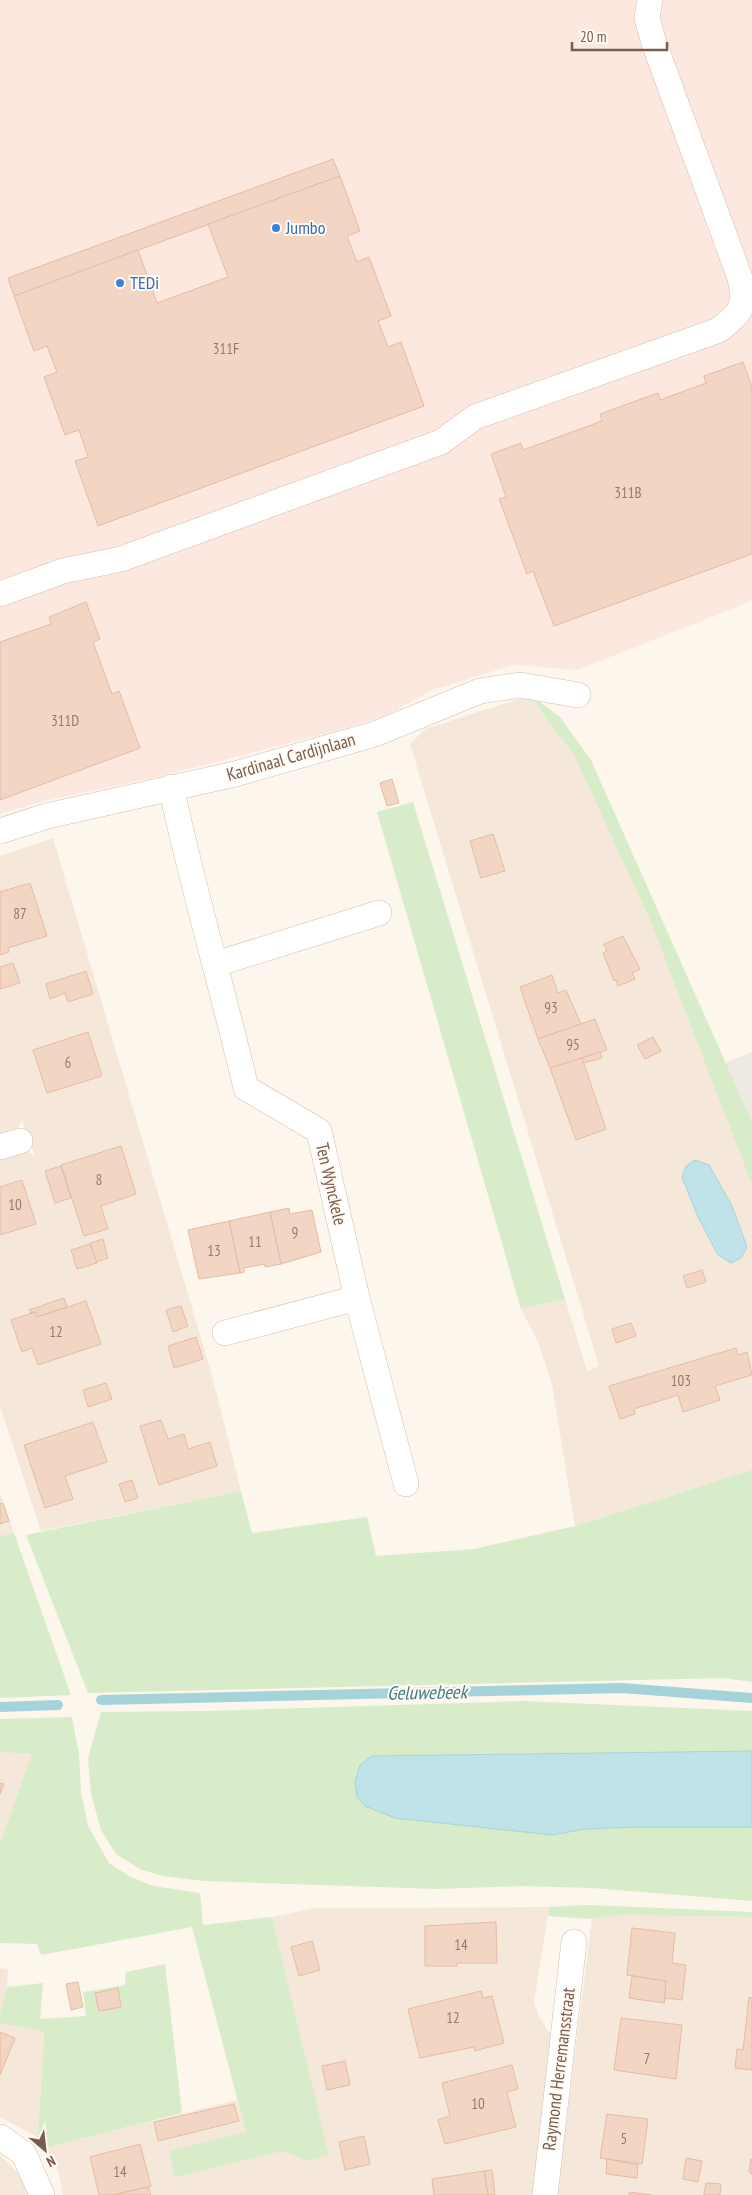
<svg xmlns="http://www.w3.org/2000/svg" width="752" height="2195" font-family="'PT Sans Narrow',sans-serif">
  <rect width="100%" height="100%" fill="#fdf6ec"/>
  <g fill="#f5e8da">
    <polygon points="531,695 546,719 573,753 650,920 752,1185 752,1470 575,1526 552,1384 538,1342 521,1309 565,1299 587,1371 599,1366 410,744 425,729"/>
    <polygon points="53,838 211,1372 241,1491 41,1531 0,1406 0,1157 23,1149 35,1156 22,1120 15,1133 0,1138 0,856"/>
    <polygon points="0,1493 14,1533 0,1536"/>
    <polygon points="0,1752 33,1753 0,1844"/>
    <polygon points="549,1907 534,2003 539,2017 553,2037 533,2195 63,2195 58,2170 45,2148 236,2100 240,2109 246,2133 169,2151 175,2177 283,2150 308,2161 329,2155 272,1917 315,1908"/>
    <polygon points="615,1915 752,1917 752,2195 557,2195 592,1919"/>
    <polygon points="0,1968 8,1969 7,1987 0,2013"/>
    <polygon points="0,2023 44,2032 38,2137 0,2117"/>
    <polygon points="0,2155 20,2175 33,2195 0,2195"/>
  </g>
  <polygon fill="#fde8e0" points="0,0 752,0 752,601 577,670 513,665 433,690 387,715 343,729 166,775 40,802 0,814"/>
  <polygon fill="#efe9e4" points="752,1052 752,1122 725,1063"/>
  <g fill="#d8ecc9">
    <polygon points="531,695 560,717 591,760 752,1122 752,1185 650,920 573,753 546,719"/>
    <polygon points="413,802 565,1299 521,1309 377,812"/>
    <polygon points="752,1470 752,1682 724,1678 88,1693 26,1535 241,1491 252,1533 367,1517 376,1556 474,1549 575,1526"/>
    <polygon points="14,1533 71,1695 0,1698 0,1536"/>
    <polygon points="523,1701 752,1711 752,1751 372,1756 395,1818 552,1835 585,1829 637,1827 752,1827 752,1901 592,1888 521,1886 436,1889 204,1881 162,1876 140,1869 116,1854 101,1830 91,1794 88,1758 101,1712 205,1711"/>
    <polygon points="72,1717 79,1755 81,1792 88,1826 109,1863 129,1876 153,1886 200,1893 203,1925 272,1917 329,2155 308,2161 283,2151 175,2177 169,2151 246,2132 192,1927 41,1955 37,1944 0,1943 0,1844 32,1754 0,1752 0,1719"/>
    <polygon points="590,1905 752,1912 752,1917 615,1915 592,1919 548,1916 549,1907"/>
    <polygon points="165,1964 182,2113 45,2148 38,2137 44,2032 0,2023 0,2013 7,1987 43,1983 40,2019 86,2016 83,1992 125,1985 126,1972"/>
  </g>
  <g fill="#bfe3e8" stroke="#a5d3da">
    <polygon points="695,1160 709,1165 732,1206 747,1247 741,1258 731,1263 718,1255 698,1217 682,1177 686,1166"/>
    <polygon points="752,1751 752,1827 637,1827 585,1829 552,1835 395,1818 365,1806 357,1797 355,1782 360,1765 372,1756"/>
  </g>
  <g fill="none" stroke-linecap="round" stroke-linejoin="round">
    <g stroke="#a5d3da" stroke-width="10">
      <polyline points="101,1700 622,1688 752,1698"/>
      <polyline points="0,1707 58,1705"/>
    </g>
  </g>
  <g fill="#f3d5c3" stroke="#e6bba3">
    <polygon points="333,159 340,176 14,296 8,278"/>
    <polygon points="340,176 360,231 347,236 357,262 369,257 391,316 378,321 388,347 401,342 424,406 98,526 75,461 88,457 79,430 65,435 44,377 57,372 47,346 34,351 14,296 138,250 157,303 228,277 208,224"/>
    <polygon points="743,362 752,387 752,554 554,626 533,571 527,574 499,499 506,497 491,454 521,443 523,450 602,421 600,414 658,393 660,400 706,383 704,376"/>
    <polygon points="86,602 100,639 93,642 112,694 119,691 140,748 0,800 0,642 51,624 49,617"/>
    <polygon points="392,779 399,803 387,806 380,783"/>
    <polygon points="493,834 505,871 481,878 470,841"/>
    <polygon points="30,883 47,936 8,948 9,952 0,955 0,892"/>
    <polygon points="623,936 640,969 632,973 635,979 618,986 616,980 614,981 603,953 607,951 604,944"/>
    <polygon points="13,963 20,983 0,989 0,967"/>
    <polygon points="86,971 93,994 68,1002 65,993 50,999 46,984"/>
    <polygon points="552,975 558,993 566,990 581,1024 538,1039 520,987"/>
    <polygon points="595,1019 607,1050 550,1068 538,1039"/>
    <polygon points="88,1032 102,1076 47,1093 33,1050"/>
    <polygon points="653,1037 661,1051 645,1059 637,1045"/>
    <polygon points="600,1052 602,1058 583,1063 582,1058"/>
    <polygon points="582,1058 606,1129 576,1140 550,1068"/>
    <polygon points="121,1146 136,1194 101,1206 108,1229 84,1236 61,1165"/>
    <polygon points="61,1166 71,1198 55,1203 45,1171"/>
    <polygon points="22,1180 36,1224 0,1235 0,1187"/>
    <polygon points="289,1208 290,1214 312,1210 321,1252 281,1264 270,1212"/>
    <polygon points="270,1212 281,1264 265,1267 265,1264 244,1268 244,1272 240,1273 229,1221"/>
    <polygon points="229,1221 240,1273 199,1279 188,1230"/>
    <polygon points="103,1239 108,1258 96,1262 90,1243"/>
    <polygon points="90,1244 97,1263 77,1269 71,1250"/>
    <polygon points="702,1270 706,1282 687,1288 683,1276"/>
    <polygon points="64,1298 67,1307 37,1317 35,1312 31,1313 29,1310"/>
    <polygon points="86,1301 101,1344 38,1365 32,1348 22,1352 11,1320 35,1312 37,1317"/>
    <polygon points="181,1306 188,1326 173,1332 166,1310"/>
    <polygon points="631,1323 636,1336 616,1343 612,1329"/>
    <polygon points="196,1337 203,1359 174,1368 168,1346"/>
    <polygon points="736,1348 738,1355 747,1352 752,1375 715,1386 720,1400 683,1412 678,1395 634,1409 635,1414 620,1419 609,1386"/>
    <polygon points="106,1383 112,1399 88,1407 83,1390"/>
    <polygon points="161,1420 168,1439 184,1434 188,1449 210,1442 217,1466 159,1485 140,1426"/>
    <polygon points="93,1422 107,1462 65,1476 73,1499 45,1508 24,1445"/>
    <polygon points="132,1480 138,1498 125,1502 119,1484"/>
    <polygon points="3,1503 9,1521 0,1524 0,1504"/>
    <polygon points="0,1783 4,1784 0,1794"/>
    <polygon points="496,1922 497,1963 457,1963 457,1966 425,1966 425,1926"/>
    <polygon points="632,1928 675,1933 672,1963 686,1965 682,2000 665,1998 664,2003 666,1981 627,1975"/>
    <polygon points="312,1941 320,1970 299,1976 291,1947"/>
    <polygon points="632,1976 666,1981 664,2003 629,1998"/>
    <polygon points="78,1982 83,2007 71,2010 66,1984"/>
    <polygon points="118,1988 121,2007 99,2011 95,1993"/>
    <polygon points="481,1991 483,1998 492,1996 504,2043 475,2051 474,2047 420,2058 408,2009"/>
    <polygon points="749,1997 752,1998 752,2070 735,2068 737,2049 743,2050"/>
    <polygon points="621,2018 682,2025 676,2079 614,2070"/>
    <polygon points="0,2032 15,2038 0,2075"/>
    <polygon points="345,2061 350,2085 327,2090 322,2066"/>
    <polygon points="512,2065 518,2089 507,2092 516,2127 445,2144 438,2120 450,2116 442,2083"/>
    <polygon points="234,2104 239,2121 158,2141 154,2122"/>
    <polygon points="607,2114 648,2119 642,2164 600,2158"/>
    <polygon points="364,2136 370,2164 345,2170 339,2142"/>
    <polygon points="140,2144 151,2186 113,2195 99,2195 90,2157"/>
    <polygon points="686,2158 702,2161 698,2182 683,2179"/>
    <polygon points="607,2159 638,2165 637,2178 606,2174"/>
    <polygon points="751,2159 752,2159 752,2175 749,2172"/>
    <polygon points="492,2170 495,2195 488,2195 484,2171"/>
    <polygon points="484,2171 488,2195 434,2195 432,2179"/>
    <polygon points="706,2183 721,2184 720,2195 704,2195"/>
    <polygon points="148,2187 151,2195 113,2195"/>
    <polygon points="629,2192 652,2195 629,2195"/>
  </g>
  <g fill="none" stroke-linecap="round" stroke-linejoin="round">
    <defs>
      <g id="street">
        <path d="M0,594L63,571L121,559L441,442L475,417L719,330C742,312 746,307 740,278L654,43L647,18L650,0"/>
        <path d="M171,787C193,888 222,987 246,1088L319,1131L357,1298L406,1484"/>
        <polyline points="0,831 47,816 235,774 375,734 480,691 520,685 578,695"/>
        <polyline points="216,964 379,913"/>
        <polyline points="0,1147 20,1141"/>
        <polyline points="225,1333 357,1298"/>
        <polyline points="0,2137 24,2154 42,2195"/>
        <polyline points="545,2195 574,1942"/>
      </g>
    </defs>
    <use href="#street" stroke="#d1beb0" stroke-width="26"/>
    <use href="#street" stroke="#fff" stroke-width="25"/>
  </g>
  <g fill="#3f7fe0" stroke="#fffaf3" stroke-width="2">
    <circle cx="276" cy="228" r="5"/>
    <circle cx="120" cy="283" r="5"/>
  </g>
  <g text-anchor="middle" stroke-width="4" stroke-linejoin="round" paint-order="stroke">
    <g font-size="15" fill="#987a6a">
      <text x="226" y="354">311F</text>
      <text x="628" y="498">311B</text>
      <text x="65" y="726">311D</text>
      <text x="20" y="919">87</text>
      <text x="551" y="1013">93</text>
      <text x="573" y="1050">95</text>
      <text x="68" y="1068">6</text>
      <text x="99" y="1185">8</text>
      <text x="15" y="1210">10</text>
      <text x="295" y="1238">9</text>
      <text x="255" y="1247">11</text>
      <text x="214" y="1256">13</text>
      <text x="56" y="1337">12</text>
      <text x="681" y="1386">103</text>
      <text x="461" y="1950">14</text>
      <text x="453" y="2023">12</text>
      <text x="647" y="2064">7</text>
      <text x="478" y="2109">10</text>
      <text x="624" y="2144">5</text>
      <text x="120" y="2177">14</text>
    </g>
    <g font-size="18" fill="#366cbe" stroke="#fffaf3" text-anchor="start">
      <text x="286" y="234">Jumbo</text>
      <text x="130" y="289">TEDi</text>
    </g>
    <g font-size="18" fill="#7a5c4d" stroke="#fffaf3">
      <text transform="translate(291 757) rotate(-16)" y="6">Kardinaal Cardijnlaan</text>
      <text transform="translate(331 1184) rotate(77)" y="6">Ten Wynckele</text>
      <text transform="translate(559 2069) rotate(-83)" y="6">Raymond Herremansstraat</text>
    </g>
    <g font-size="19" font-style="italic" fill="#437c86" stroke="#fffaf3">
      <text transform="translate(427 1692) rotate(-1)" y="7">Geluwebeek</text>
    </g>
  </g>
  <g transform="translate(45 2150) rotate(152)" stroke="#fffaf3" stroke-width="4" paint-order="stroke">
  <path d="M0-4L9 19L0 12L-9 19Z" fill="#7a5c4d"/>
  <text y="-8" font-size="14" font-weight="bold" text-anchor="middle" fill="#7a5c4d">N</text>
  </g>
  <path d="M572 42v8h95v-8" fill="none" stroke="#7a5c4d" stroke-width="2.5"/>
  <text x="580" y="42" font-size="15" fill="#7a5c4d" stroke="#fffaf3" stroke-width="4" paint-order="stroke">20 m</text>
</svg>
